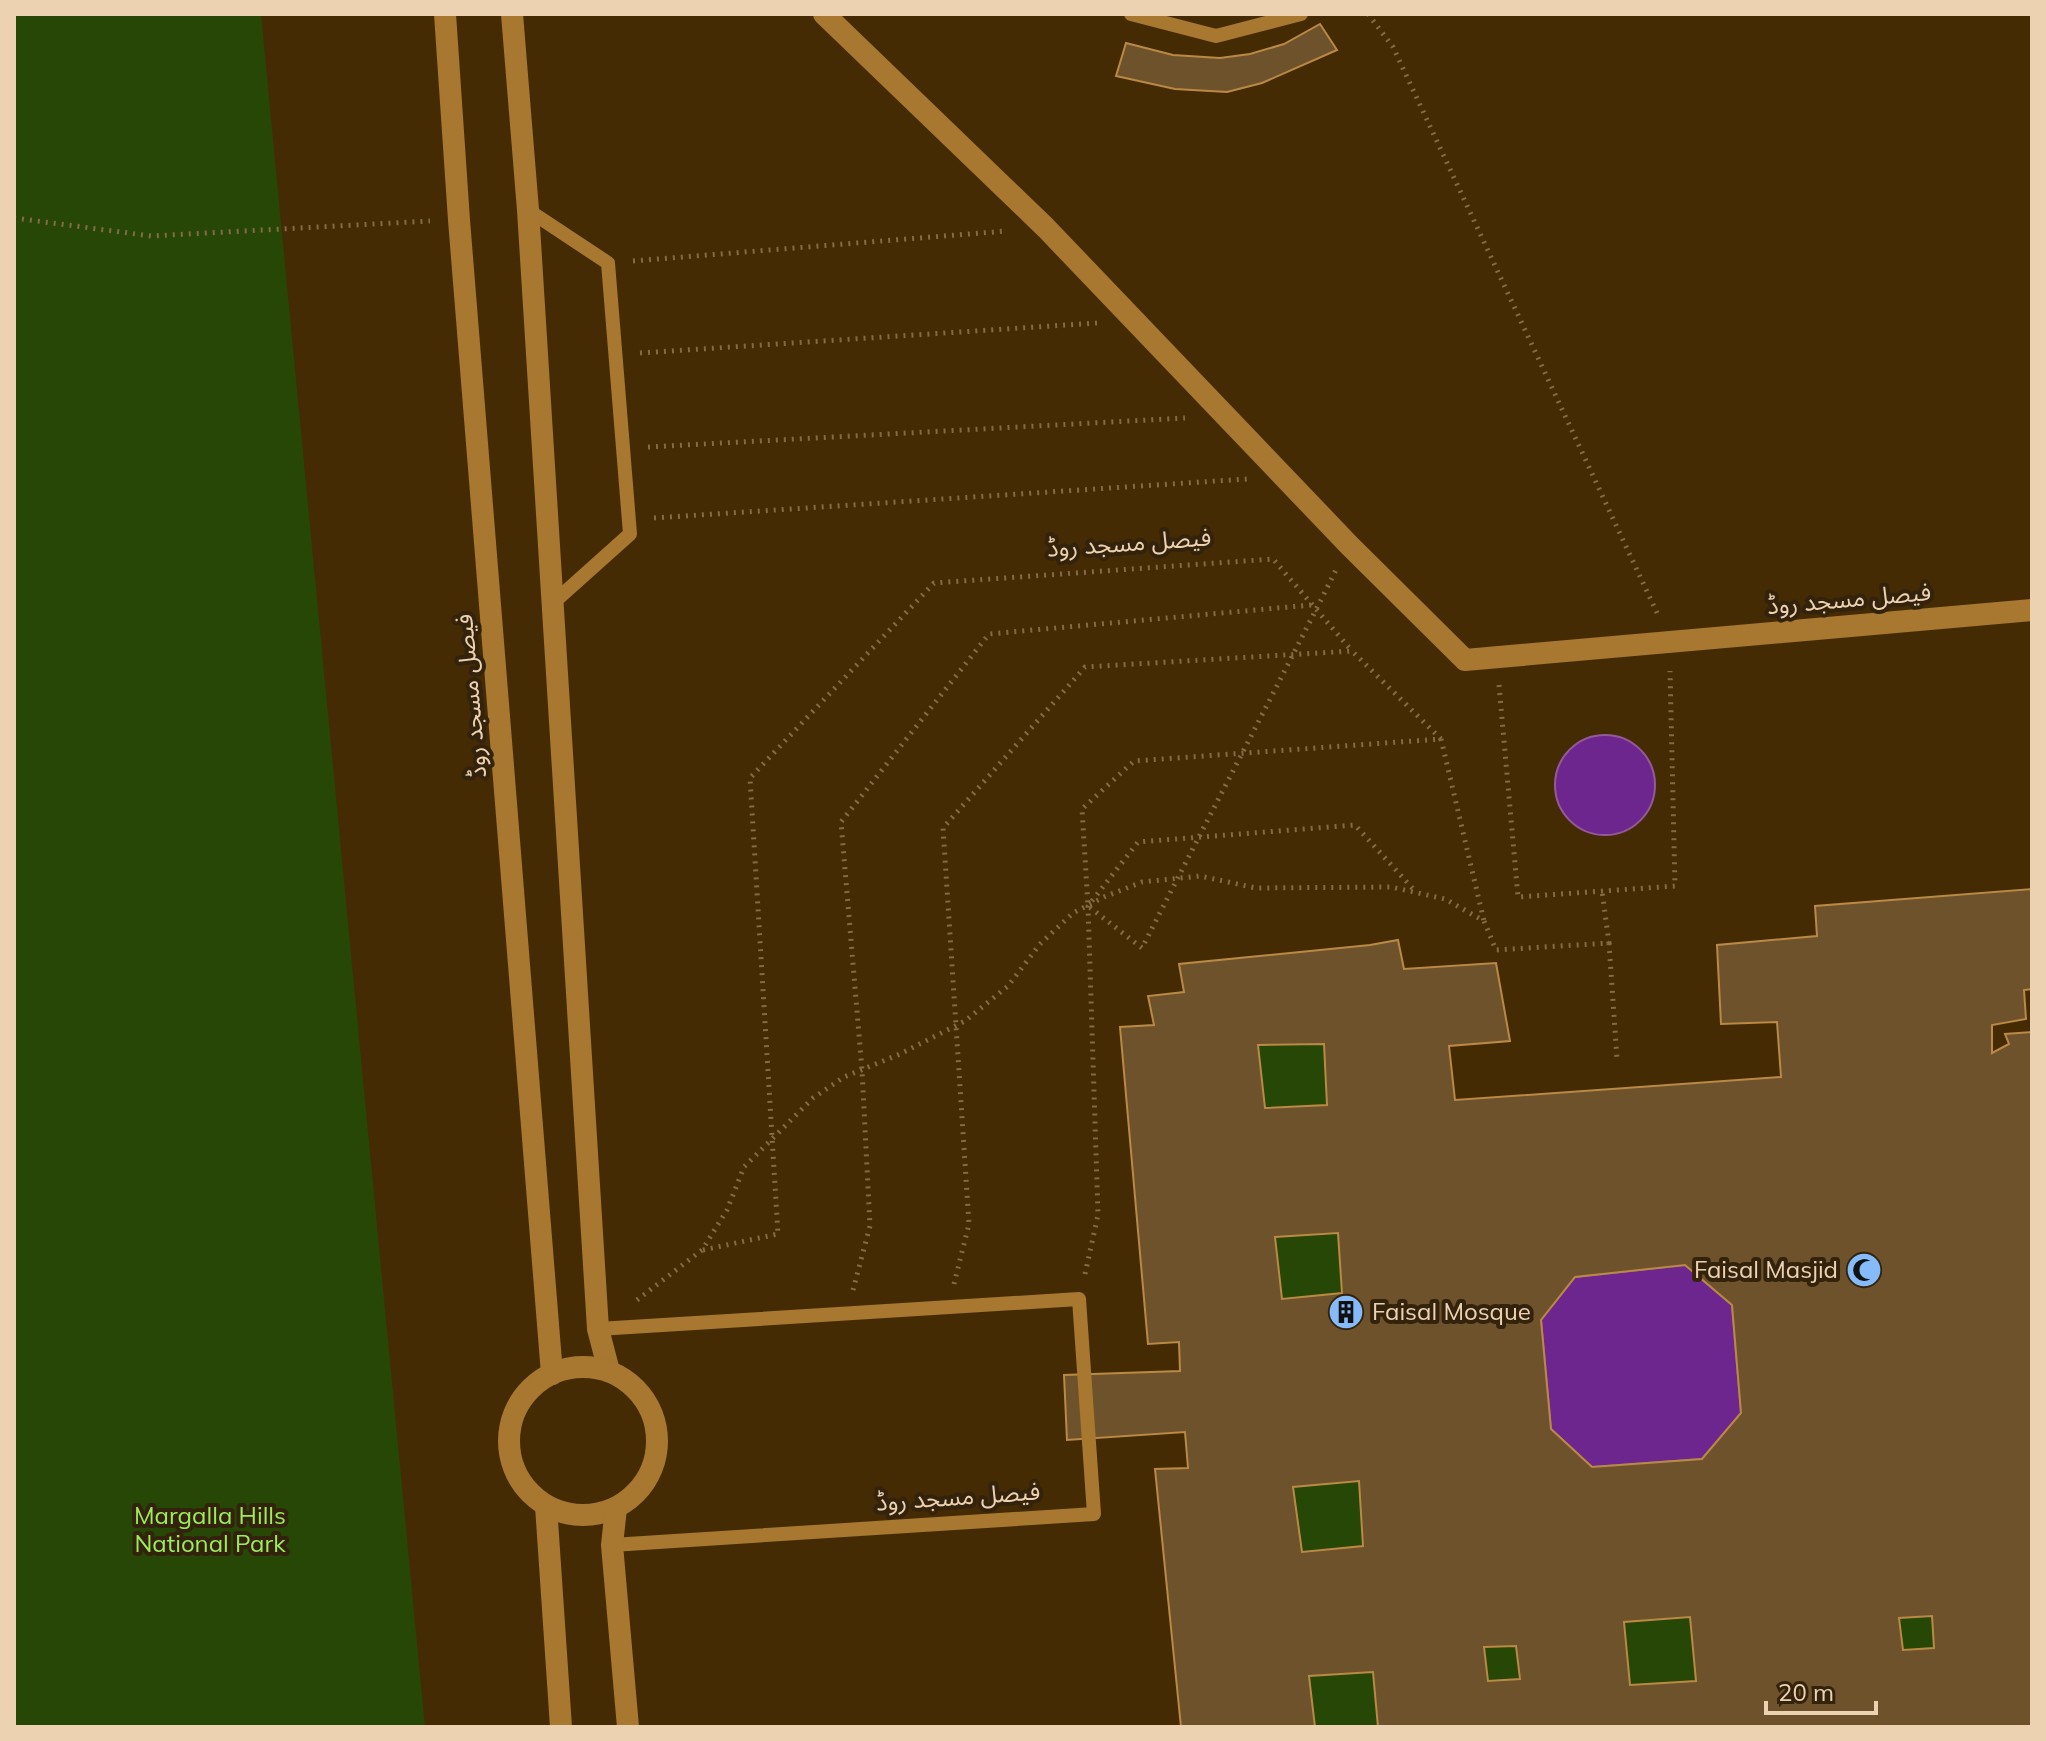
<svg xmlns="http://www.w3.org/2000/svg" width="2046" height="1741" font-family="Mulish,'Noto Sans Arabic',sans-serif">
  <rect width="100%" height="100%" fill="#442b03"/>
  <g fill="#274707">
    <polygon points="14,14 261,14 425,1727 14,1727"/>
    <polygon points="1324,1044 1327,1105 1265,1108 1258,1045"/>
    <polygon points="1338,1233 1342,1293 1282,1299 1275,1237"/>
    <polygon points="1359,1481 1363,1546 1302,1552 1293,1487"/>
    <polygon points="1932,1616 1934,1648 1903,1650 1899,1618"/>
    <polygon points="1690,1617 1696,1681 1630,1685 1624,1622"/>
    <polygon points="1516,1646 1520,1679 1488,1681 1484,1647"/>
    <polygon points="1373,1672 1378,1727 1315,1727 1309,1676"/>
  </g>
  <g fill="#6d268d" stroke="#935a98" stroke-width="2">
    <circle cx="1605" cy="785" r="50"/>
    <polygon points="1685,1265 1732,1305 1741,1413 1702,1459 1592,1467 1551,1429 1541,1320 1575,1277"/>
  </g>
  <g fill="#6e522b" stroke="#ba8943" stroke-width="2" fill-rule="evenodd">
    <polygon points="1320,24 1337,50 1262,83 1227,92 1175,89 1116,76 1126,43 1173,55 1220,58 1250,54 1284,44"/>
    <path d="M2032,889V989L2024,990L2026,1019L1992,1025V1053L2009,1044L2005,1034L2032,1032V1727H1378L1373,1672L1309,1676L1315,1727H1181L1155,1469L1188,1468L1185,1432L1067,1440L1064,1375L1180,1371L1179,1342L1148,1344L1120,1027L1154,1025L1148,996L1184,992L1179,964L1370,945L1398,940L1404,969L1496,963L1510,1041L1449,1046L1455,1100L1781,1077L1777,1022L1721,1024L1717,945L1817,936L1815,906ZM1324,1044L1327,1105L1265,1108L1258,1045ZM1338,1233L1342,1293L1282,1299L1275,1237ZM1685,1265L1732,1305L1741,1413L1702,1459L1592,1467L1551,1429L1541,1320L1575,1277ZM1359,1481L1363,1546L1302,1552L1293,1487ZM1932,1616L1934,1648L1903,1650L1899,1618ZM1690,1617L1696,1681L1630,1685L1624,1622ZM1516,1646L1520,1679L1488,1681L1484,1647Z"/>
  </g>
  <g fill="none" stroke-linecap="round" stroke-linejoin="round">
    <g stroke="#846a45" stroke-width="5" stroke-dasharray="2 6" stroke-linecap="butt">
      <polyline points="1368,14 1393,47 1658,615"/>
      <polyline points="14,218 151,236 430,221"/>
      <polyline points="633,261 1006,231"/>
      <polyline points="640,353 1097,323"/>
      <polyline points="648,447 1185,418"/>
      <polyline points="654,518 1247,479"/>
      <polyline points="1499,685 1518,897 1675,886 1670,671"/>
      <polyline points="1441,739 1484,921"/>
      <polyline points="1609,943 1617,1059"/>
      <polyline points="703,1250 778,1234 750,778 934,583 1273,559 1352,651"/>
      <polyline points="1085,1274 1098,1215 1088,906 1138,842 1355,825 1415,891"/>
      <path d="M954,1284L969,1224L943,828L1085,667L1352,651L1441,739L1134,761L1082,809L1088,906L1142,948C1206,822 1272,697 1336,570"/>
      <polyline points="853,1290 870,1226 862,1070 841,822 989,634 1311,605"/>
      <polyline points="637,1300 702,1250 727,1210 744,1167 813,1098 844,1077 900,1054 965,1021 1008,986 1040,944 1073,913 1104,897 1142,882 1200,876 1256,888 1391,887 1445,899 1484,921 1496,950 1609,943 1602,891"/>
    </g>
    <g stroke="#a87730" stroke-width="14">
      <polyline points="1131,14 1216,36 1301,14"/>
      <polyline points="528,210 608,263 630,534 553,603"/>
      <polyline points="598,1329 1079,1299 1094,1514 612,1545"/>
    </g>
    <polyline stroke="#a87730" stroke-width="22" points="824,14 1046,228 1349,545 1465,660 2032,610"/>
    <g stroke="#a87730" stroke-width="22">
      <polyline points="445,14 459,220 552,1374"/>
      <polyline points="512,14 528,210 598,1329 609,1371"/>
      <circle cx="583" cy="1441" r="74"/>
      <polyline points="546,1506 561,1727"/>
      <polyline points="616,1508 612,1545 628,1727"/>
    </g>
  </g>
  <defs>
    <symbol id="mosque-disc" viewBox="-11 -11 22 22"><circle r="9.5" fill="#85bbfb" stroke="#33230d"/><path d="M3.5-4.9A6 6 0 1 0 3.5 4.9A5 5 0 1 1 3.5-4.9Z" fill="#111"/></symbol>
    <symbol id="building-disc" viewBox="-11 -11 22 22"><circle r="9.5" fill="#85bbfb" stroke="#33230d"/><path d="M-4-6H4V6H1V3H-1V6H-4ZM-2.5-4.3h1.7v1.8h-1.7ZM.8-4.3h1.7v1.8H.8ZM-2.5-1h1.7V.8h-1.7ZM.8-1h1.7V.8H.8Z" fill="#111"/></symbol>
  </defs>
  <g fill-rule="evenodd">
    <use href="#mosque-disc" x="1844" y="1250" width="40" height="40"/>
    <use href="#building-disc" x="1326" y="1292" width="40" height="40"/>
  </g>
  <g text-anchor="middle" stroke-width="8" stroke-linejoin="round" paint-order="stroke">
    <g font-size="24" fill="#edd2b1" stroke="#33230d">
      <text transform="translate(1129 543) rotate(-4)" y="8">فیصل مسجد روڈ</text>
      <text transform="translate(1849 599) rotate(-5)" y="8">فیصل مسجد روڈ</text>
      <text transform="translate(471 696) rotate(-95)" y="8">فیصل مسجد روڈ</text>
      <text transform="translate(958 1497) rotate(-4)" y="8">فیصل مسجد روڈ</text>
    </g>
    <g font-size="24" fill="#edd2b1" stroke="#33230d" text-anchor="end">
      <text x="1838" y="1278">Faisal Masjid</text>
      <text x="1372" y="1320" text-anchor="start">Faisal Mosque</text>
    </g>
    <g font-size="24" fill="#9ced59" stroke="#33230d">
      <text x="210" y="1524">Margalla Hills<tspan x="210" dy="28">National Park</tspan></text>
    </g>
  </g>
  <rect width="2046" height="1741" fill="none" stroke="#edd2b1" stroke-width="32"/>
  <path d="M1766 1701v12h110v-12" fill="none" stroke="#edd2b1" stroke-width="4"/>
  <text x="1778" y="1701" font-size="24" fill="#edd2b1" stroke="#33230d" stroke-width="6" paint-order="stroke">20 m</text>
</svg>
